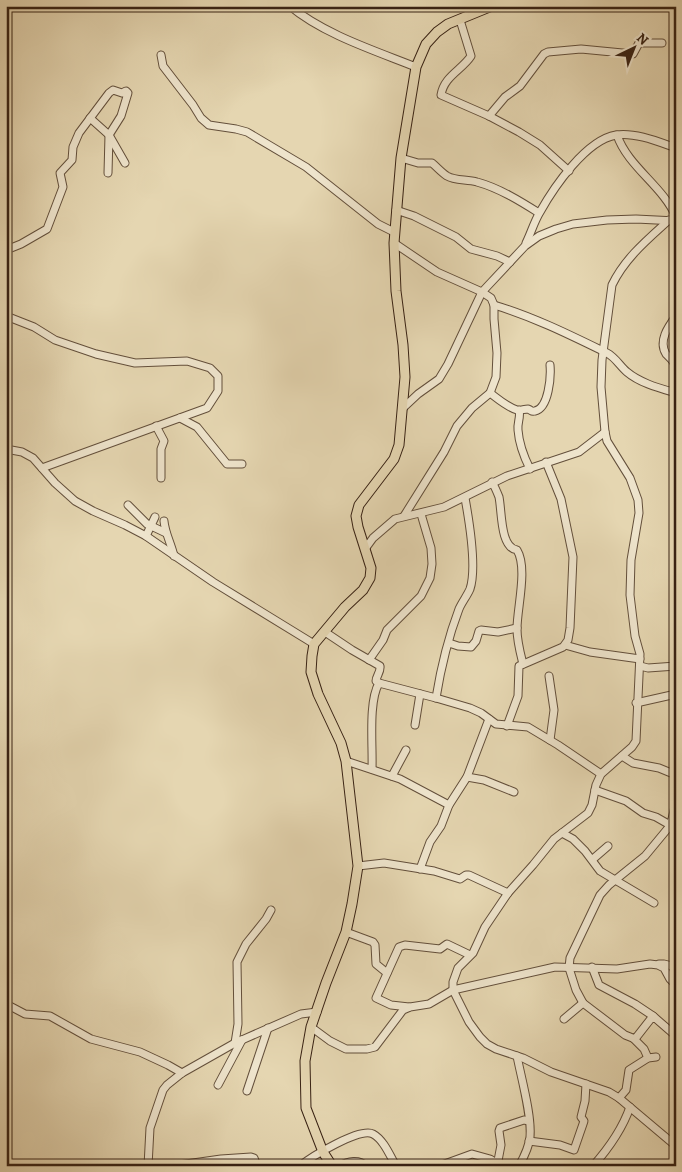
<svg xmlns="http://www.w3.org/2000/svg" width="682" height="1172" font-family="Alegreya,serif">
  <rect width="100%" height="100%" fill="#e5d6b1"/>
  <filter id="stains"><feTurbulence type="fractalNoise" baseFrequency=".004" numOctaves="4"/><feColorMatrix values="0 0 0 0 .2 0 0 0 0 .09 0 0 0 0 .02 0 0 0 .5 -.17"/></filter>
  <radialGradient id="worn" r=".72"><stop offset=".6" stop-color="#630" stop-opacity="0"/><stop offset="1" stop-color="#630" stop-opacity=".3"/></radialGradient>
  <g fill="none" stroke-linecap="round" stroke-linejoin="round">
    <defs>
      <g id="minor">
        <path d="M290,6C323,34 376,51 416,67"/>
        <path d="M460,20L471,56C462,70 444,76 441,95L489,116L519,132L540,145L569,171"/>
        <polyline points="161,55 163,66 193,105 201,118 209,125 236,129 247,132 306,167 378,224 394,232"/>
        <polyline points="489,116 505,97 520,86 544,54 548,52 581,49 633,54 639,43 662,43"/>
        <polyline points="90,118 109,135 125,163"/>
        <path d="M617,135C628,167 663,186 676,217"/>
        <path d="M401,158L418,163H432C437,167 441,172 447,176C455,181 467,179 477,182C499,188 520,201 539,213"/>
        <polyline points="396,210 414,216 456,237 471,249 497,256 510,262"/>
        <path d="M669,220C647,240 625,258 612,285L602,360L601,387L605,432L607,441L630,478L638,500L639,513L631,560L630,595L635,636L640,654L636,741L632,747L601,774L596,785L592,805L588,813L554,839L533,865L508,893L485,927L473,953L458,968L453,982V990L469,1022L480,1037L487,1044L496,1049L523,1058L551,1072L609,1092L619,1098L676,1146"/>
        <polyline points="394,243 437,272 482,292 491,298 494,305 494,319 497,353 496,377 490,393 472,408 457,426 444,452 404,516"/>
        <path d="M526,243C531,233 534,222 540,212C554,187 586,140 616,135C635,132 659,142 676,148"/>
        <polyline points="6,250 21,244 47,229 63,187 60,173 72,160 73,147 79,133 109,93 113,90 122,93 126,91 128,93 121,116 109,135 108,173"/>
        <path d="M494,305C534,317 570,335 607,353C615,357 620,366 627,372C640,383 659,388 676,393"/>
        <polyline points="6,316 34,327 55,340 96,354 135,363 187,361 210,368 218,376 218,391 207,408 42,468"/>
        <path d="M676,316C668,327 658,341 666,354C670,358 674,361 676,367"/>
        <path d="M490,393C498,399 507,407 517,410C520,411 524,409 528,409C533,411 531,412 535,411C549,408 551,376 550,365"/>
        <polyline points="402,409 418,394 439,379 448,364 482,292 525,246 539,236 556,229 573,224 607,220 636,219 676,221"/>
        <path d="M519,410C521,417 517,423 518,430C519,444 524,457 530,469"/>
        <polyline points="180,418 197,427 227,464 242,464"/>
        <polyline points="156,426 164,441 161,449 161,478"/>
        <polyline points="6,449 22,452 33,458 55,483 75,501 93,511 125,525 146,536 213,582 314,644"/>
        <path d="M492,482C495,487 497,492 499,497C502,511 500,548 517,550C528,568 517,608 517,629C517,641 520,652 523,664"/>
        <polyline points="128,505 147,524 166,533"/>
        <path d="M164,521C165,533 171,543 174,556"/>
        <polyline points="146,536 155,517"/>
        <polyline points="365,549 373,538 395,519 444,507 507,476 579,452 605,432"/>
        <path d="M325,632L352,650L380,666C381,672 376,676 376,681L379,683L436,698L470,708L481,713L496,724L528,727L558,745L601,774"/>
        <polyline points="449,643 458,646 471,647 476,641 479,631 481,630 498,632 517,628"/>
        <polyline points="565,645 590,652 640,659"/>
        <polyline points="369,660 383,640 387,630 421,596 430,578 432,564 431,548 421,514"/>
        <polyline points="640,666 648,668 676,666"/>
        <polyline points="549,676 554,710 550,740"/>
        <path d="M436,698C441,667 448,638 459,609C462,602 467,596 470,589C477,568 469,520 465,498"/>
        <polyline points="636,703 676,694"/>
        <polyline points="415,725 420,694"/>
        <polyline points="507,726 518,696 519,666 563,647 568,640 570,628 573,557 561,499 546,462"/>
        <polyline points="622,756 633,763 659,768 676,775"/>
        <polyline points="346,761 400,779 449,805"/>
        <path d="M372,769C373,746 368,702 379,683"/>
        <polyline points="392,776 406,750"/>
        <polyline points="467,777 484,780 514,792"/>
        <polyline points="595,790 626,801 643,813 656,817 670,825"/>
        <polyline points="676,802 672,819 669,827 645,856 609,885 600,895 570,958 569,968 576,990 583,1003 625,1035 635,1039 653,1016 676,1036"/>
        <polyline points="562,833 573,839 585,851 600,871 654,903"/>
        <polyline points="593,859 608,846"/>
        <polyline points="358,866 384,863 434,871 460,879 466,875 469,875 508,893"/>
        <polyline points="420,869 430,842 441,826 449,805 467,777 489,719"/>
        <polyline points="346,932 373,942 375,945 376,964 387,973"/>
        <polyline points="659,964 664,964 676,967"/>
        <polyline points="592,967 599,985 635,1004 653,1016"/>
        <polyline points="6,1004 25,1014 50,1016 91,1039 140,1052 168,1065 182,1073"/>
        <polyline points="409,1007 391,1005 376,998 399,947 405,945 440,949 447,944 470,955"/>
        <polyline points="564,1019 583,1003"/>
        <polyline points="311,1027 330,1041 346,1049 367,1049 375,1047 403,1010 410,1007 429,1004 453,990 555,967 617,969 650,964 658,965 664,968 670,979 676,985"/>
        <polyline points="634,1039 644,1049 648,1058"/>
        <polyline points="235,1043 238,1024 237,962 246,944 266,919 271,910"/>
        <path d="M517,1056C521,1077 532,1116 530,1137C529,1147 524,1157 519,1166"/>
        <polyline points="218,1085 242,1040"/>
        <polyline points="247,1091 268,1028"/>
        <polyline points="619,1098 626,1090 629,1070 648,1058 656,1057"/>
        <polyline points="529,1141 560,1145 574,1150 583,1124 584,1121 581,1117 585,1101 586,1084"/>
        <polyline points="148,1166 150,1128 163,1090 167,1085 182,1073 235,1043 301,1014 317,1012"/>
        <polyline points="172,1166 221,1159 251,1157 254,1158 257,1166"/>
        <path d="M300,1166C311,1157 360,1127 373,1134C384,1140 390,1156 396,1166"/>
        <path d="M340,1166C348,1161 359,1159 366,1166"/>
        <polyline points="439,1166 472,1154 490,1159 501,1166"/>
        <polyline points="497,1166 501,1145 499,1131 500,1128 524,1120 529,1121"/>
        <path d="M593,1166C609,1148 622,1130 630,1107"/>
      </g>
      <polyline id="major" points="332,1166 323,1152 306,1108 305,1061 311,1027 326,983 346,932 352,904 358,866 346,761 341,743 318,694 311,672 312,656 314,644 345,607 363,590 370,578 371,568 358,527 356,516 359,505 394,459 399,445 405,377 403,345 396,291 394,243 401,158 416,67 426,44 437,32 448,24 492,6"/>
    </defs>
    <use href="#minor" stroke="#634f3b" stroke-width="9"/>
    <use href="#major" stroke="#382214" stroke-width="11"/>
    <use href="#minor" stroke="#eee4cc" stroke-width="7"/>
    <use href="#major" stroke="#e5d6b1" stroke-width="9"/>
  </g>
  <rect width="682" height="1172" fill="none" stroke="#e5d6b1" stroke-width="25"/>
  <rect x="8" y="8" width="667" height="1157" fill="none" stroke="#382214" stroke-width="2.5"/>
  <rect x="12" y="12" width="657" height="1147" fill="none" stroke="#382214"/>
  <g transform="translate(634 48) rotate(43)" stroke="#eee4cc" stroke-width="4" paint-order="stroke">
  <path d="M0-4L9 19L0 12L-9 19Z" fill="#382214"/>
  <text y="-8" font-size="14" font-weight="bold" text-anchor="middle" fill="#382214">N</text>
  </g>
  <rect width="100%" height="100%" filter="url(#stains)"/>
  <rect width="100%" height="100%" fill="url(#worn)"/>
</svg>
